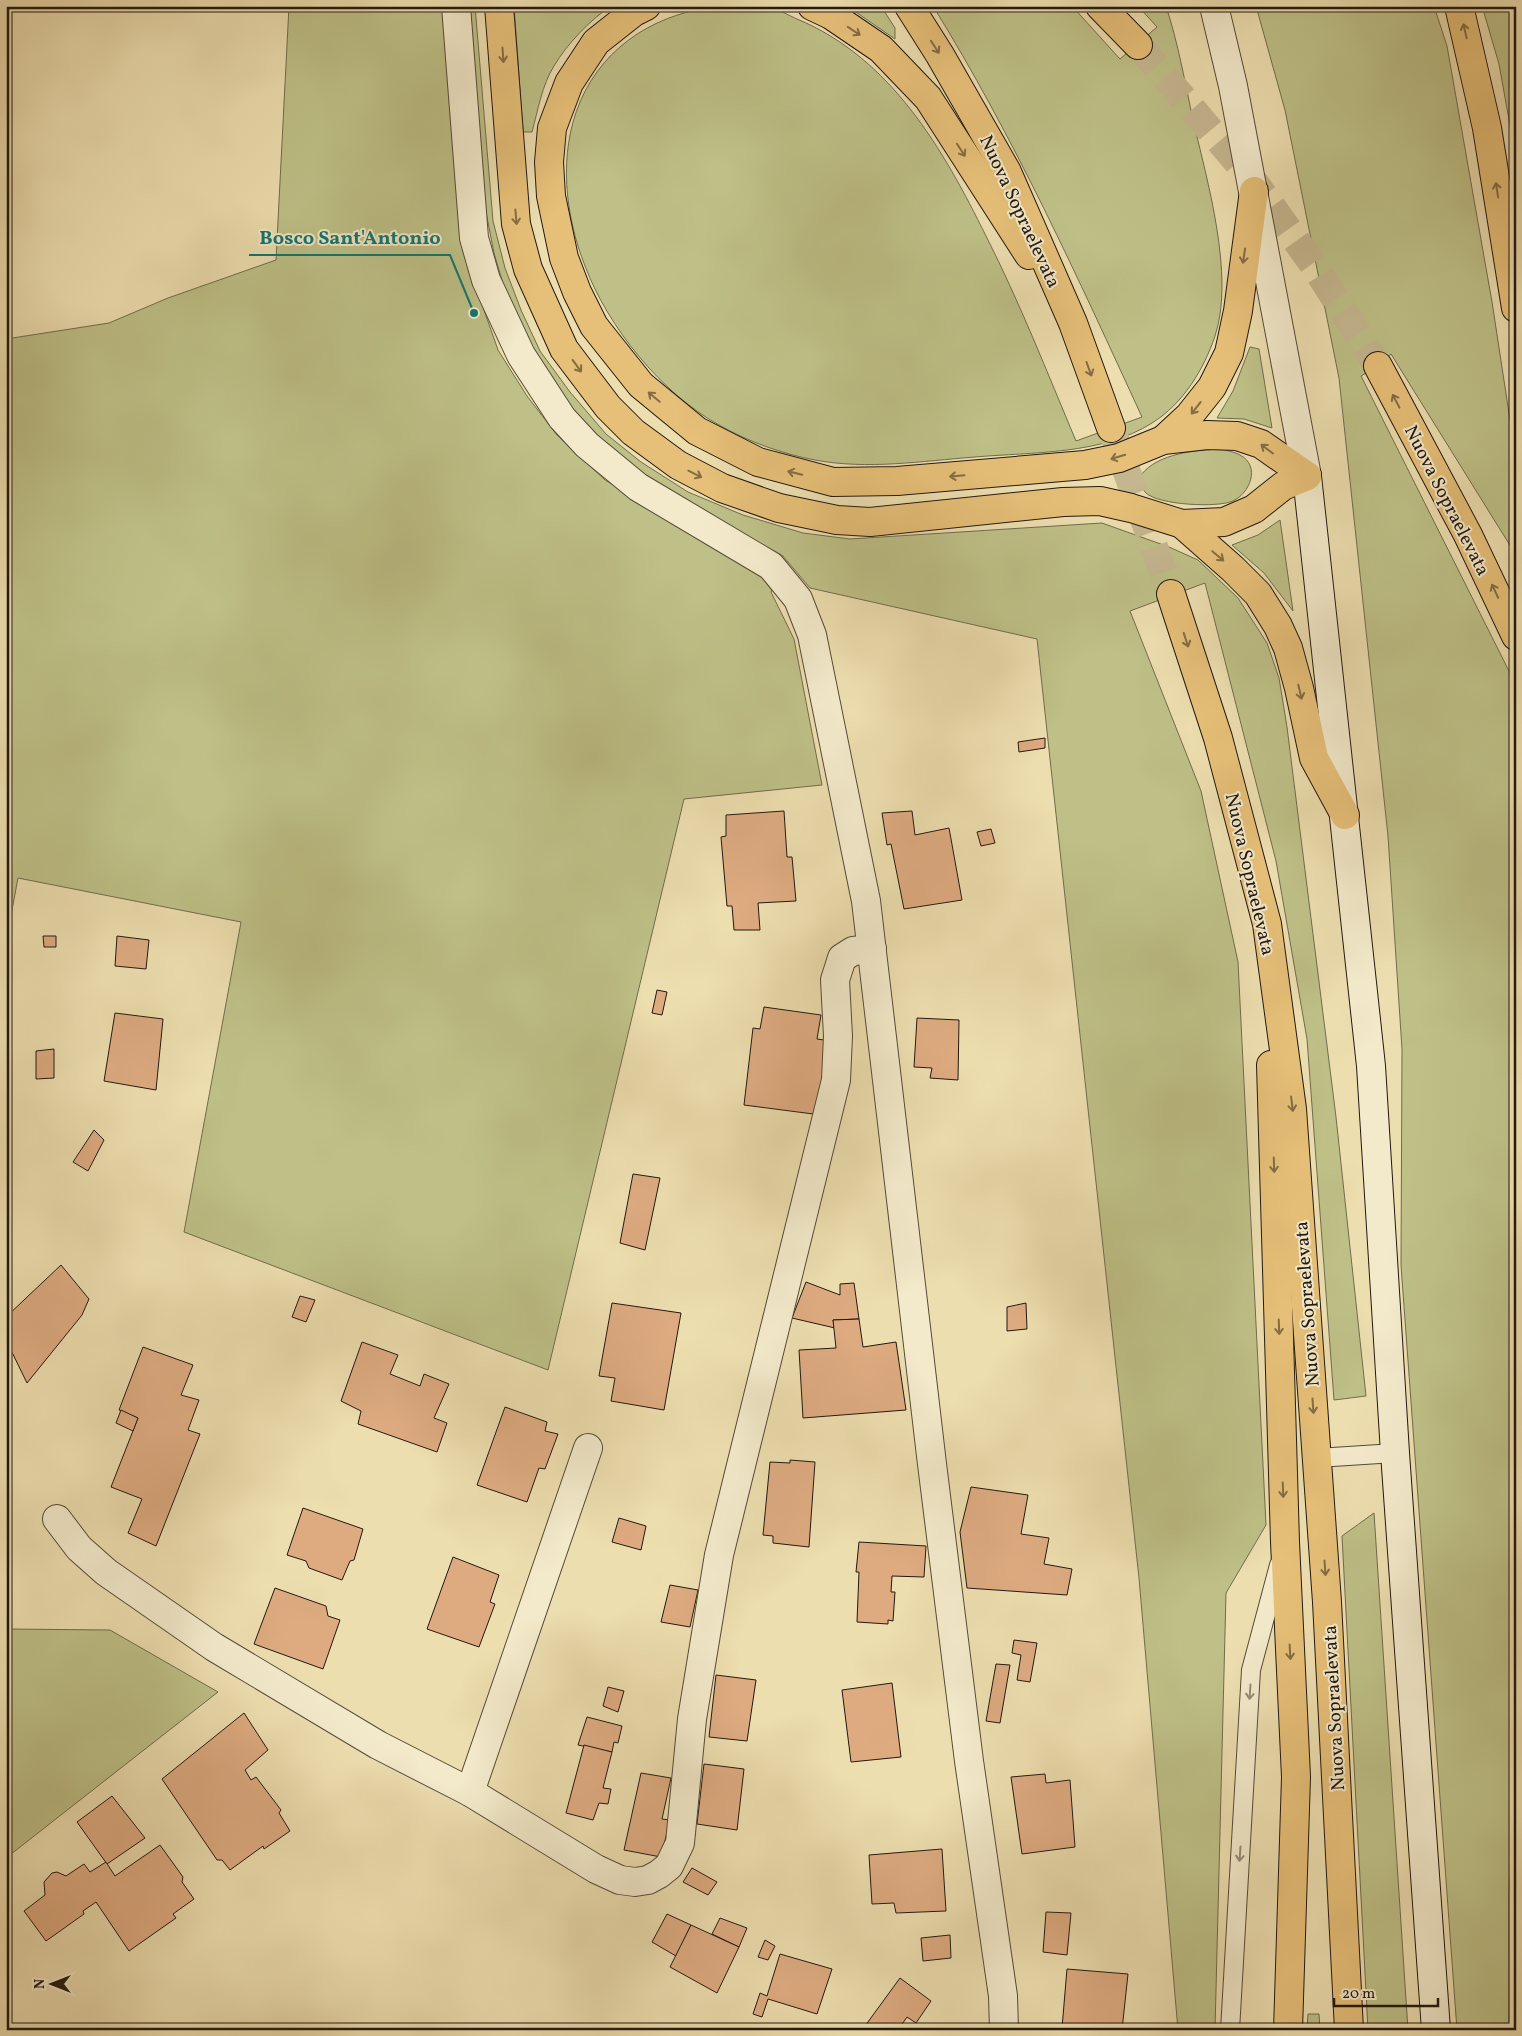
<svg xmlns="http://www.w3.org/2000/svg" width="1522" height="2036" font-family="Vollkorn,serif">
  <rect width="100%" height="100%" fill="#eddeaf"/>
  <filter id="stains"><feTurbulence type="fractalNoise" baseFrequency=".004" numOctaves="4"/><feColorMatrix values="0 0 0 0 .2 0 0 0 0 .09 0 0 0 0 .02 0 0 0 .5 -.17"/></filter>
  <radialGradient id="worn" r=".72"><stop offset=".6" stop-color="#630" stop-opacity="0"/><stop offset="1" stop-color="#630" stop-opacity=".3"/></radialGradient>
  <g fill="#bec087" stroke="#706c4c">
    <polygon points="289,6 445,6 472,276 498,350 527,396 557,435 605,480 752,567 773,588 771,592 794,639 822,785 684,799 548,1370 184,1232 241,922 18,878 6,942 6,339 109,323 168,298 276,260"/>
    <polygon points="468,6 475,6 493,221 505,268 521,310 540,351 570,392 606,434 641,462 688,492 743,515 803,533 850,539 1102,523 1169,547 1198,560 1238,598 1267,643 1279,678 1287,727 1336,1117 1366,1396 1334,1400 1307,1039 1276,861 1205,583 1130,611 1201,791 1238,962 1266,1525 1226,1593 1215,2030 1178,2030 1139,1578 1037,639 810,588 783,556 649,483 579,422 523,332 506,294 494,253 485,207"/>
    <path d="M514,6H611C590,20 567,44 554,66C542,85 538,110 532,132H523Z"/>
    <path d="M723,6C737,6 754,4 768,7C778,9 788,15 797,19C891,58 943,149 986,236C1020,303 1047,372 1076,441L1142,417C1078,278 1014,137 933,6H1072L1120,59L1157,27L1138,6H1166C1178,43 1185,82 1193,120C1207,180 1235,276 1215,336C1204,369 1183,404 1152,423C1102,455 1032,452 975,457C921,461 868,470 815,460C782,454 747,441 719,425C661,393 608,327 585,266C565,215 558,154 580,102C605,43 661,11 723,6Z"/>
    <polygon points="847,6 881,6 895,28 895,39"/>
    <polygon points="1256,6 1434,6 1447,46 1492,302 1516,459 1516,555 1391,354 1378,366 1361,376 1516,685 1516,1798 1509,1892 1509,2030 1457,2030 1401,1265 1402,1049 1388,836 1339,378 1285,110"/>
    <polygon points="1482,6 1516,6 1516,159 1499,64"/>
    <polygon points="1250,347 1259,349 1272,428 1244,419 1217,418 1233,391"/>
    <path d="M1222,449C1228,451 1235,452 1240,455C1261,466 1250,493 1233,501C1217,508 1159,505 1146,493C1141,489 1142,480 1141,475C1158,453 1196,450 1222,449Z"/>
    <polygon points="1280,520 1293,611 1264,573 1232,545 1258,535"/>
    <polygon points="1374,1513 1408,2030 1368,2030 1342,1536"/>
    <polygon points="6,1629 110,1630 218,1692 6,1858"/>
    <polygon points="1308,2014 1319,2014 1320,2030 1307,2030"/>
  </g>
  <g fill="#deab81" stroke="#221810">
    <polygon points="1045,738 1045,748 1019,752 1018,742"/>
    <polygon points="784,811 787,857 792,857 796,901 758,903 760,930 734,930 732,906 727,906 721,837 726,836 726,815"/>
    <polygon points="912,811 915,835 949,828 962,900 904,909 891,844 887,845 882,813"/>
    <polygon points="991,829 995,843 981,846 977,832"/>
    <polygon points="43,936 56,936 56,947 44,947"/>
    <polygon points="117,936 149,940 146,969 115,966"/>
    <polygon points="657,990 667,992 662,1015 652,1013"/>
    <polygon points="764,1007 821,1015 817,1039 831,1041 821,1115 744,1105 753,1028 760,1029"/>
    <polygon points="115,1013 163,1019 156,1090 104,1081"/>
    <polygon points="917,1018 959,1020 958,1080 930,1078 932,1068 914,1067"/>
    <polygon points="54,1049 54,1078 36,1079 36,1051"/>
    <polygon points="94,1130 104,1140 88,1171 73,1162"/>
    <polygon points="633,1174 660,1178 645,1250 620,1243"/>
    <polygon points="61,1265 89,1299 82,1315 27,1383 6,1340 6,1317"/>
    <polygon points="806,1282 840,1295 840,1284 854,1283 859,1319 833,1320 835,1328 792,1318"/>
    <polygon points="300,1296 315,1300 306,1322 292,1317"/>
    <polygon points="612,1303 681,1313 664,1410 611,1401 615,1378 599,1376"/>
    <polygon points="1026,1303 1027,1329 1007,1331 1007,1307"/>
    <polygon points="859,1319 863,1347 896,1342 906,1410 803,1418 799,1350 836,1348 833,1320"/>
    <polygon points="362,1342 398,1355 390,1374 420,1386 424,1374 449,1384 434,1418 447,1423 437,1452 358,1424 361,1411 341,1401"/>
    <polygon points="143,1347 193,1365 181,1395 199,1400 188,1430 200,1434 156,1546 128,1533 142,1499 111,1487 138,1418 119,1410"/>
    <polygon points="505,1407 547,1422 545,1431 558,1434 545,1469 539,1468 527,1502 477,1485"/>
    <polygon points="121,1410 138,1418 133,1431 116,1423"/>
    <polygon points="790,1460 815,1462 809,1547 773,1543 773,1536 763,1535 770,1462 790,1463"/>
    <polygon points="971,1487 1028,1495 1021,1534 1049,1538 1044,1564 1072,1569 1067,1595 967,1588 960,1532"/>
    <polygon points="303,1508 363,1529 354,1560 350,1561 342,1580 309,1568 306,1561 287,1555"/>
    <polygon points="619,1518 646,1526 641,1550 612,1542"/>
    <polygon points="859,1542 926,1546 924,1577 892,1576 891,1592 895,1592 893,1621 888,1620 888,1624 857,1622 859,1572 856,1572"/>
    <polygon points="453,1557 499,1575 490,1602 495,1604 479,1647 427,1629"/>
    <polygon points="670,1585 698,1590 690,1627 661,1622"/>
    <polygon points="275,1588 326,1606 328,1616 340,1620 323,1669 254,1644"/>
    <polygon points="1014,1640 1037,1643 1030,1682 1017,1680 1021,1655 1012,1653"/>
    <polygon points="996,1664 1010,1665 1000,1723 986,1721"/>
    <polygon points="716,1675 756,1680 747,1741 709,1737"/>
    <polygon points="892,1683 901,1757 851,1762 842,1690"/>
    <polygon points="608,1687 624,1691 618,1712 603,1706"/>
    <polygon points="244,1713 268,1750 245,1770 251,1780 256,1777 281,1810 279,1813 290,1831 264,1849 263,1846 230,1870 222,1860 217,1860 162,1779"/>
    <polygon points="587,1717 622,1726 618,1743 614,1742 612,1752 578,1745"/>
    <polygon points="584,1745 612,1752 603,1788 611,1789 608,1804 599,1803 593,1820 566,1813"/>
    <polygon points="704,1764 744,1769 737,1830 697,1824"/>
    <polygon points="641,1773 671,1778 662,1819 670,1820 661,1857 624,1850"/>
    <polygon points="1045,1774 1046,1783 1070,1780 1075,1847 1022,1854 1011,1777"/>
    <polygon points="112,1796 145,1838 107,1864 77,1822"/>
    <polygon points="160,1845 183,1877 182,1882 194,1899 173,1914 176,1918 129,1951 96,1902 83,1911 84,1914 46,1941 24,1911 45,1895 44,1882 52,1873 57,1872 66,1876 84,1864 90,1872 106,1862 115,1876"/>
    <polygon points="942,1849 946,1911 896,1913 894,1903 872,1904 869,1855"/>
    <polygon points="692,1868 717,1882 708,1895 683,1882"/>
    <polygon points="1046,1912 1071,1913 1067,1955 1043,1952"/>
    <polygon points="667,1914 691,1925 676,1956 652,1942"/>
    <polygon points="720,1918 747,1928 739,1947 712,1934"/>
    <polygon points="691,1925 739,1947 717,1993 670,1967"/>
    <polygon points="950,1935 951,1958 923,1961 921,1938"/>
    <polygon points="765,1940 775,1946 768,1960 758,1957"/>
    <polygon points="780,1954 832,1969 817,2014 768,1999 762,2017 753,2014 760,1993 767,1996"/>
    <polygon points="1067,1969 1128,1974 1122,2030 1062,2028"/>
    <polygon points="900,1978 931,2001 916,2023 907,2017 898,2030 870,2030 865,2026"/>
  </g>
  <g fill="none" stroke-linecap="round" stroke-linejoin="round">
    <g stroke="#c4b68f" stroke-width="28" stroke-dasharray="28 14" stroke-linecap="butt">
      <polyline points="1138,45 1255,183 1317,270 1378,366"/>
      <polyline points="1111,428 1171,594"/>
    </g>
    <defs>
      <g id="service">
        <polyline points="1317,1458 1395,1453"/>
        <polyline points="1230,2030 1251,1670 1279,1565"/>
      </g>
      <g id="minor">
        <polyline points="456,6 474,238 486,280 521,355 562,418 587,445 638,487 771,566 798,599 812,635 866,901 932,1464 969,1761 1003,1996 1004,2030"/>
        <polyline points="57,1519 79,1548 106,1572 214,1647 378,1745 470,1792 596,1869 620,1880 635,1882 648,1880 659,1874 669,1866 680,1843 692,1719 719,1555 836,1080 838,1036 835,980 842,958 853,951 872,949"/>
        <polyline points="470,1792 588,1448"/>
      </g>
      <polyline id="tertiary" points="1214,6 1233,86 1307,476"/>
      <polyline id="secondary" points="1307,476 1371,1066 1395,1453 1436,2030"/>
      <g id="trunk">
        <polyline points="499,6 516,224 528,269 564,349 589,382 608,407 633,432 678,465 722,488 779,508 837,520 870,522 1063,502 1100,501 1131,508 1182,524 1224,522 1254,509 1283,486 1307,476"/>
        <polyline points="646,6 634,12 596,42 569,83 552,128 549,162 551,196 564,258 577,292 594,326 641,385 697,431 758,462 833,482 897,481 1085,465 1119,458 1163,440 1207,435 1237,436 1261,444 1307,476"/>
        <polyline points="812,6 831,15 881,49 928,98 1029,255"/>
        <polyline points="909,6 940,55 1007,172 1073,323 1111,428"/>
        <polyline points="1100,6 1138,45"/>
        <polyline points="1459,6 1487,128 1516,308"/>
        <polyline points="1378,366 1468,535 1516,636"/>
        <polyline points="1163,440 1189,416 1212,387 1229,353 1238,311 1254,191"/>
        <polyline points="1182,524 1233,569 1258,594 1278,626 1288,648 1299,688 1314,758 1345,815"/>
        <polyline points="1171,594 1218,738 1267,924 1292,1109 1327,1602 1349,2030"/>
        <polyline points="1271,1065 1285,1542 1296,1777 1288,2030"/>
      </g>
    </defs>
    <use href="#service" stroke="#554a38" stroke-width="20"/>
    <use href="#minor" stroke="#554a38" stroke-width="30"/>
    <use href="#tertiary" stroke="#554a38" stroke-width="30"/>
    <use href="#secondary" stroke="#221810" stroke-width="30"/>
    <use href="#trunk" stroke="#221810" stroke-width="30"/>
    <use href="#service" stroke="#f3eacb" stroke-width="18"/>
    <use href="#minor" stroke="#f3eacb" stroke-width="28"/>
    <use href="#tertiary" stroke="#f3eacb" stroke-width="28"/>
    <use href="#secondary" stroke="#f3eacb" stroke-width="28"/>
    <use href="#trunk" stroke="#e6bf78" stroke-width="28"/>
  </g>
  <defs><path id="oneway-shaft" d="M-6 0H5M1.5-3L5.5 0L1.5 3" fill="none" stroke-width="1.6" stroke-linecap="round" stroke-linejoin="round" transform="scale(1.25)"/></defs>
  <g stroke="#846c44">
    <use href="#oneway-shaft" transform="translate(854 31) rotate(34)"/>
    <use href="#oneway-shaft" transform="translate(1465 31) rotate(-103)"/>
    <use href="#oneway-shaft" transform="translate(935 47) rotate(57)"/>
    <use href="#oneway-shaft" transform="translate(503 55) rotate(86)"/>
    <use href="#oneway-shaft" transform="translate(961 150) rotate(57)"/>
    <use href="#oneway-shaft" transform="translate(1497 190) rotate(-99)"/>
    <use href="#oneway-shaft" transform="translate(516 217) rotate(85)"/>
    <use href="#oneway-shaft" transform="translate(1244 256) rotate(98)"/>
    <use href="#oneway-shaft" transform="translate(577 366) rotate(54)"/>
    <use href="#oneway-shaft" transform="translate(1089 369) rotate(70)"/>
    <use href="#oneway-shaft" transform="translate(654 397) rotate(-140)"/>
    <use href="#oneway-shaft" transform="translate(1396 401) rotate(-118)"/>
    <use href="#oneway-shaft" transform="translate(1196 408) rotate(128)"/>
    <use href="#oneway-shaft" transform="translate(1267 449) rotate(-143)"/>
    <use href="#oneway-shaft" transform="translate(1118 457) rotate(163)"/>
    <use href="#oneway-shaft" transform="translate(795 473) rotate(-166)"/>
    <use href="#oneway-shaft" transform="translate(695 474) rotate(27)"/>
    <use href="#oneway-shaft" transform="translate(957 476) rotate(175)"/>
    <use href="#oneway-shaft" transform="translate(1218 556) rotate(40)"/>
    <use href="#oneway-shaft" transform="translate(1495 591) rotate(-115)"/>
    <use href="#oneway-shaft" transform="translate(1186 640) rotate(72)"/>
    <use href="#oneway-shaft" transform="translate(1300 692) rotate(77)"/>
    <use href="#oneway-shaft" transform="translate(1292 1104) rotate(83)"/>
    <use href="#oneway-shaft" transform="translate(1274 1165) rotate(88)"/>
    <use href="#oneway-shaft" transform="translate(1279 1327) rotate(88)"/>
    <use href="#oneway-shaft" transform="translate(1313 1406) rotate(86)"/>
    <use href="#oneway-shaft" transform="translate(1283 1490) rotate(88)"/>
    <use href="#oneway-shaft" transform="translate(1325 1568) rotate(86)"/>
    <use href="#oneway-shaft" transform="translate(1290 1652) rotate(87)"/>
  </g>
  <g stroke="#958c77">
    <use href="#oneway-shaft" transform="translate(1250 1692) rotate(94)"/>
    <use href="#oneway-shaft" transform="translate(1240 1854) rotate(94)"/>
  </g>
  <g text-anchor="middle" stroke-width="4" stroke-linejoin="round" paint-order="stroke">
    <g font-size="19" fill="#221810" stroke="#f3eacb">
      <text transform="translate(1021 211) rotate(65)" y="7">Nuova Sopraelevata</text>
      <text transform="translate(1448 500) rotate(63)" y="7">Nuova Sopraelevata</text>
      <text transform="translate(1251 874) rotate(77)" y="7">Nuova Sopraelevata</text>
      <text transform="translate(1306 1304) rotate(-94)" y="7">Nuova Sopraelevata</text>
      <text transform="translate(1333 1708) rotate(-93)" y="7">Nuova Sopraelevata</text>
    </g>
  </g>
  <path fill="none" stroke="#0f766e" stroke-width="2" d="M474 313L450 255H249"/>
  <circle fill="#0f766e" stroke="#f3eacb" stroke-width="2" cx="474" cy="313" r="5"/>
  <g font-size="20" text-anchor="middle" font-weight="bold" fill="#0f766e" stroke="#f3eacb" stroke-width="4" stroke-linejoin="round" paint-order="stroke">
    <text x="350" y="244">Bosco Sant'Antonio</text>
  </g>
  <rect width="1522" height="2036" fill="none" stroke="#eddeaf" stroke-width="25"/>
  <rect x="8" y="8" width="1507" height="2021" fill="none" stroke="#221810" stroke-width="2.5"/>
  <rect x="12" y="12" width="1497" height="2011" fill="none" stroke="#221810"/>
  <g transform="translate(52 1984) rotate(270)" stroke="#f3eacb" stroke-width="4" paint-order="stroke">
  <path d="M0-4L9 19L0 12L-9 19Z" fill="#221810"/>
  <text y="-8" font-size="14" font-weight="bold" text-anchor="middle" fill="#221810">N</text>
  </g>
  <path d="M1334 1998v8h104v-8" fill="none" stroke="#221810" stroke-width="2.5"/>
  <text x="1342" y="1998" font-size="15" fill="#221810" stroke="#f3eacb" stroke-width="4" paint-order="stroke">20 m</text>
  <rect width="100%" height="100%" filter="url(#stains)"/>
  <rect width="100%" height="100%" fill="url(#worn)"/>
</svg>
